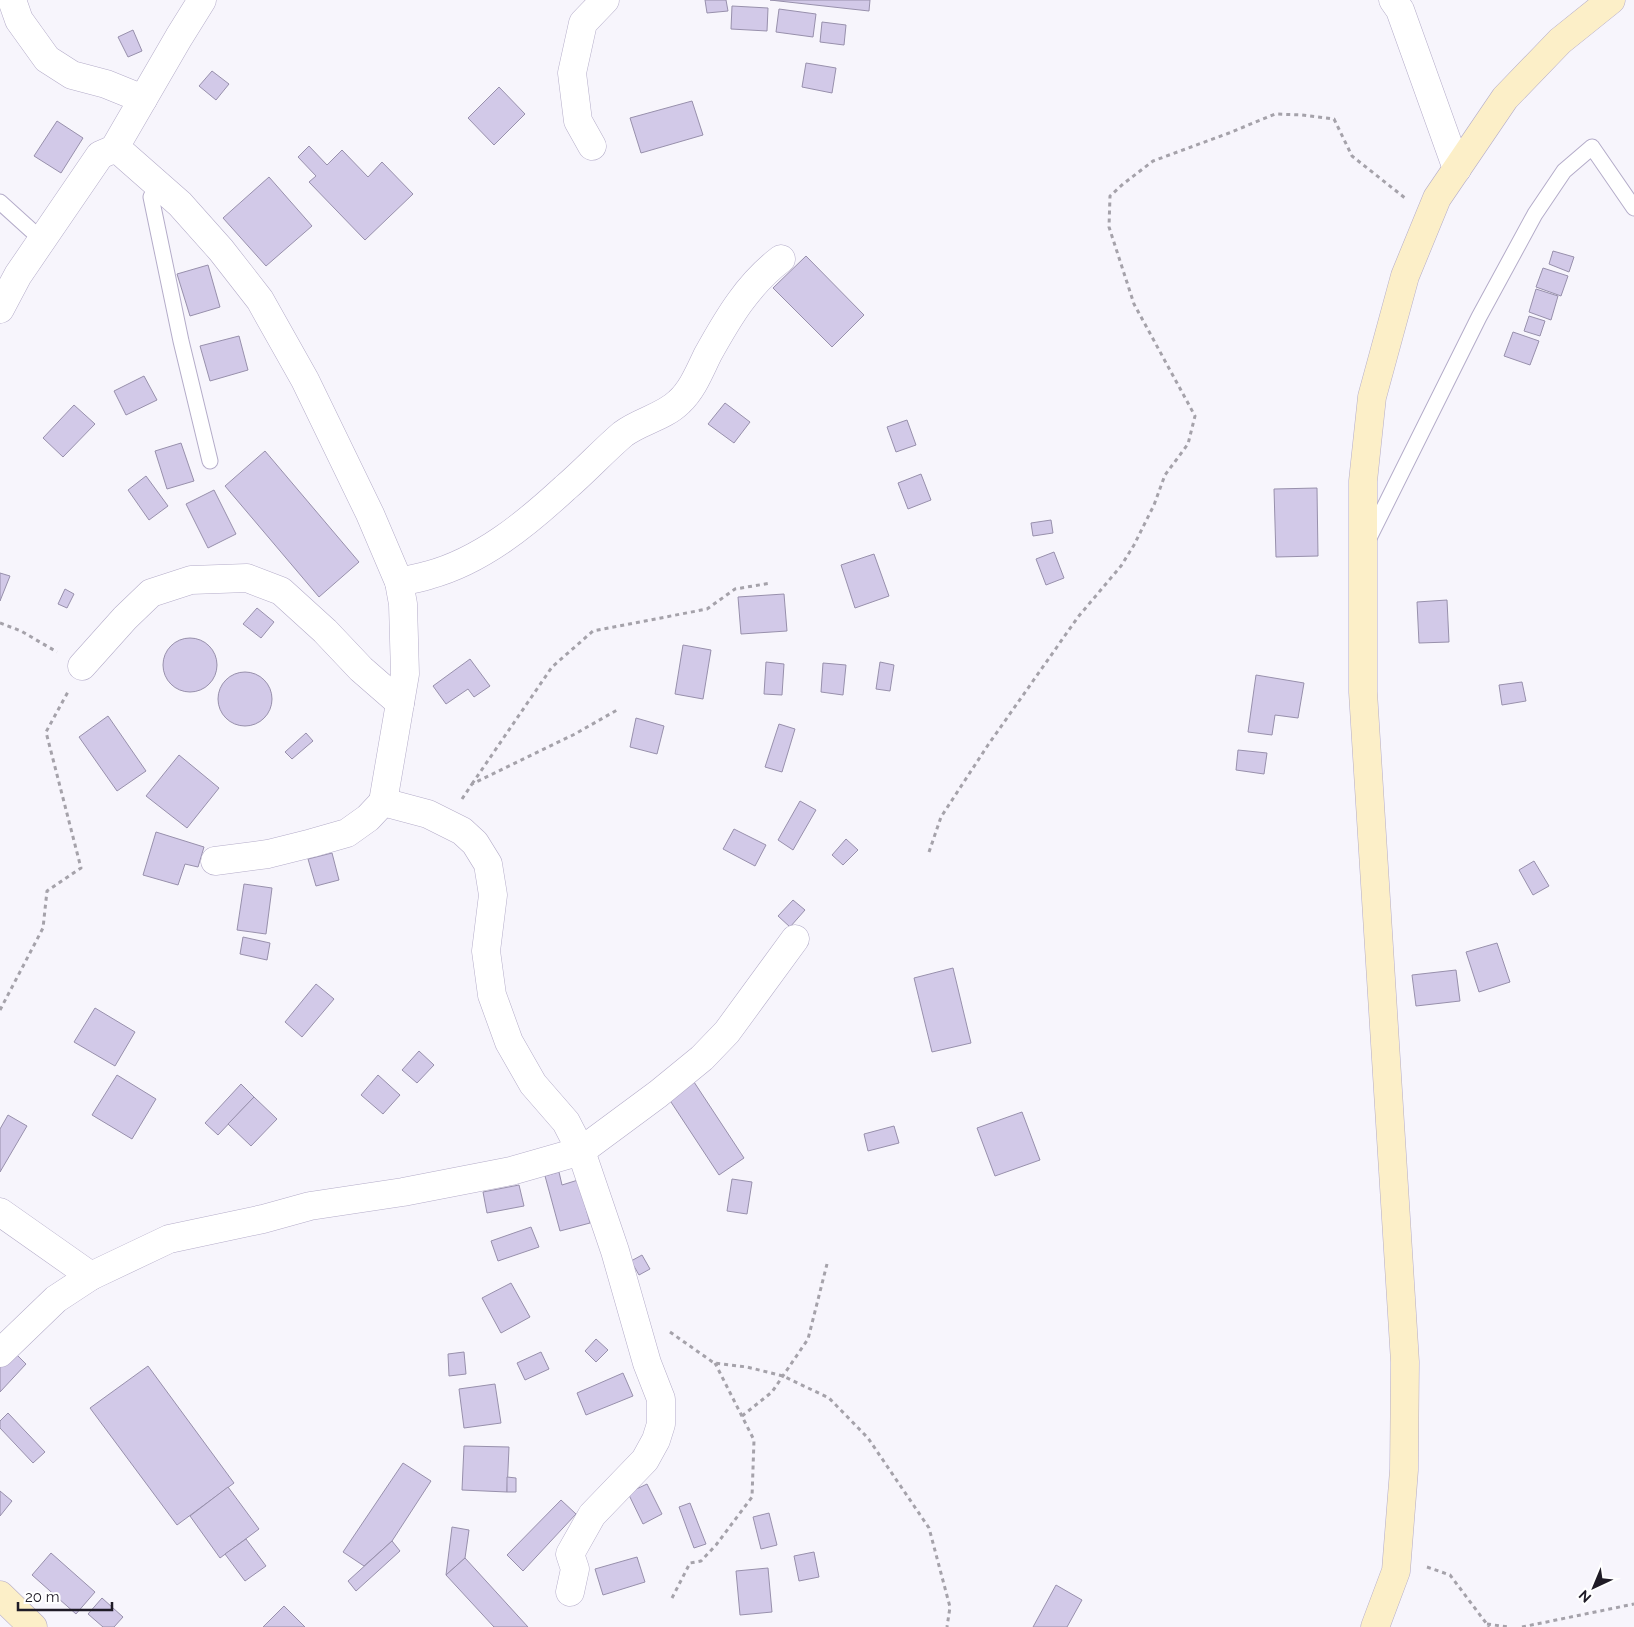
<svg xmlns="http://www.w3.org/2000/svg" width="1634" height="1627" font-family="Raleway,sans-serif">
  <rect width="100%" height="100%" fill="#f7f5fc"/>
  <g fill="#d2c9e8" stroke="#9890ac">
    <polygon points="705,0 726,0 728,11 707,13"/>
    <polygon points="770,0 870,0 869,11"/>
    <polygon points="732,6 768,8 767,31 731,29"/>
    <polygon points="779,9 816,14 813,37 776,32"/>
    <polygon points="822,22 846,25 844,45 820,42"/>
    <polygon points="133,30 142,51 128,57 118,37"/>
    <polygon points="806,63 836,68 832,93 802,87"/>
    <polygon points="212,71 229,84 216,100 199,86"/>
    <polygon points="499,87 525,114 494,145 468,118"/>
    <polygon points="692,101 703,135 641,153 630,118"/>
    <polygon points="57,121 83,138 61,173 34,156"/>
    <polygon points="309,146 327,165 342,150 368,177 382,162 413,194 365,240 309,182 316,176 298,157"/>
    <polygon points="269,177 312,226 266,266 223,218"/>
    <polygon points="1553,251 1574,257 1569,272 1549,264"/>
    <polygon points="806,256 864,315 832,347 773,288"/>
    <polygon points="208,265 220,307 190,316 177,274"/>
    <polygon points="1543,268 1568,276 1561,296 1536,287"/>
    <polygon points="1536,289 1558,296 1551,320 1529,312"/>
    <polygon points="1529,316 1545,321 1540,336 1524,331"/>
    <polygon points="1513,332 1539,341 1530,365 1504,356"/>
    <polygon points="239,336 248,370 210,381 200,346"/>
    <polygon points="144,376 157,400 126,415 114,391"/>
    <polygon points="725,403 750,422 734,443 708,424"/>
    <polygon points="74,405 95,424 63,457 43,438"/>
    <polygon points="907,420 916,445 896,452 887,427"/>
    <polygon points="181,443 194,481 167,489 155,451"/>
    <polygon points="265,451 359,562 319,597 225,486"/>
    <polygon points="921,474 931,500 908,509 898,483"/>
    <polygon points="146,476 168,506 149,520 128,490"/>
    <polygon points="1317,488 1318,556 1276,557 1274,489"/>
    <polygon points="214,490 236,534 208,548 186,504"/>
    <polygon points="1051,520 1053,533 1033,536 1031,523"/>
    <polygon points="1054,552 1064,578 1046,585 1036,559"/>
    <polygon points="874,554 889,596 855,608 841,565"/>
    <polygon points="0,573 10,576 0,601"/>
    <polygon points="65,589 74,594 67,608 58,604"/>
    <polygon points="784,594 787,631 741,634 738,597"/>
    <polygon points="1447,600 1449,642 1419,643 1417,602"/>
    <polygon points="257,608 274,622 261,638 243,624"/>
    <circle cx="190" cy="665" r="27"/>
    <polygon points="683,645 711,650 703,699 675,694"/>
    <polygon points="470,659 490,686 474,697 468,689 446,704 433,686"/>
    <polygon points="766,662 784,664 782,695 764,694"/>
    <polygon points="880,662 894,665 890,691 876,689"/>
    <polygon points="823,663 846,665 843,695 821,692"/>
    <circle cx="245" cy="699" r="27"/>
    <polygon points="1256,675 1304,683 1298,718 1275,715 1272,735 1248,732"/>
    <polygon points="1522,682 1526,701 1502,705 1499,685"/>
    <polygon points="108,716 146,771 117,791 79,737"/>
    <polygon points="636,718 664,726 657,754 630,747"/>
    <polygon points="779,724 795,729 782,772 765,767"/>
    <polygon points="306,733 313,741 292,759 285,752"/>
    <polygon points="1238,750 1267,753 1264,774 1236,770"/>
    <polygon points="179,755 219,788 187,828 146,796"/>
    <polygon points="800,801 816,810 793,850 778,840"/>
    <polygon points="734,829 766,845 755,866 723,849"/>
    <polygon points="156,832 204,847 198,867 185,864 178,885 143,875"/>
    <polygon points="846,839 858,850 843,865 832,855"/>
    <polygon points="332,853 339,880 316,886 308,859"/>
    <polygon points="1534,861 1549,886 1533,895 1519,870"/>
    <polygon points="244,884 272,888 266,934 237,930"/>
    <polygon points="793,900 805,910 790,927 778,916"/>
    <polygon points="243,937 270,943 267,960 240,954"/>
    <polygon points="1497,943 1510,982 1479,992 1466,952"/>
    <polygon points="953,968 971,1043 932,1052 914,978"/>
    <polygon points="1456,970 1460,1001 1416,1006 1412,975"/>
    <polygon points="316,984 334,999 302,1037 285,1022"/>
    <polygon points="95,1008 135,1032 115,1066 74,1042"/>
    <polygon points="419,1051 434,1065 417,1083 402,1070"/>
    <polygon points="117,1075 156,1099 132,1139 92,1115"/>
    <polygon points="378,1075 400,1095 383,1114 361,1095"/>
    <polygon points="694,1082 744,1158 719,1175 669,1099"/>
    <polygon points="241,1084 254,1097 218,1135 205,1123"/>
    <polygon points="254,1097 277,1119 251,1146 228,1124"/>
    <polygon points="1022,1112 1040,1160 995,1176 977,1128"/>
    <polygon points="8,1115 27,1126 0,1172 0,1129"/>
    <polygon points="894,1126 899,1143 868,1151 864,1134"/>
    <polygon points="559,1172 562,1185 578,1180 590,1223 560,1231 545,1176"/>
    <polygon points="732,1179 752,1182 747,1214 727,1211"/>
    <polygon points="519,1185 524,1206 487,1213 483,1192"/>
    <polygon points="531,1227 539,1247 498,1261 491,1241"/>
    <polygon points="642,1255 650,1269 639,1275 631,1261"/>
    <polygon points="511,1283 530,1317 501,1333 482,1298"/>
    <polygon points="596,1339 608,1350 596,1362 585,1351"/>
    <polygon points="14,1352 26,1364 0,1392 0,1367"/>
    <polygon points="464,1352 466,1374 449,1376 448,1354"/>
    <polygon points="541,1352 549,1369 525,1380 517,1363"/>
    <polygon points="148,1366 234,1483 177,1525 90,1408"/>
    <polygon points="623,1373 633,1396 586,1415 577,1393"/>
    <polygon points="495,1384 501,1423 464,1428 459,1389"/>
    <polygon points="8,1413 45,1452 33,1463 0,1428 0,1421"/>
    <polygon points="464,1446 509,1447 507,1492 462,1490"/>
    <polygon points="403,1463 431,1481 392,1541 364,1566 343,1552"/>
    <polygon points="507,1477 516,1478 516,1492 507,1492"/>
    <polygon points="647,1484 662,1514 643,1524 628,1493"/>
    <polygon points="228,1487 259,1529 220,1558 190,1516"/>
    <polygon points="0,1491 12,1501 0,1516"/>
    <polygon points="561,1500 576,1514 523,1571 507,1555"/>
    <polygon points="690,1503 706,1544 694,1548 679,1507"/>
    <polygon points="769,1513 777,1545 761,1549 753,1517"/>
    <polygon points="452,1527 469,1530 465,1558 446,1575"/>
    <polygon points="246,1539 266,1566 245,1581 225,1554"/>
    <polygon points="392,1541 400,1551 356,1591 348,1581"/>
    <polygon points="814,1552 819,1577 799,1581 794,1556"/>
    <polygon points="51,1553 95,1592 76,1614 32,1575"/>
    <polygon points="637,1557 645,1582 603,1595 595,1569"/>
    <polygon points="465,1558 528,1627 494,1627 446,1575"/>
    <polygon points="768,1568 772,1612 740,1615 736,1571"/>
    <polygon points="1056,1585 1082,1600 1067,1627 1033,1627"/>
    <polygon points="102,1598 123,1617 114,1627 103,1627 88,1614"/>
    <polygon points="284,1606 305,1627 263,1627"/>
  </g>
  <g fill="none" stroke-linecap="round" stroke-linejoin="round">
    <defs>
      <g id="service">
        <polyline points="157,184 151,197 181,341 210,461"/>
        <polyline points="0,202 42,240"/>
        <polyline points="1368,540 1479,317 1535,214 1564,171 1592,147 1634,208"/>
      </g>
      <g id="minor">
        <polyline points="12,0 19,20 47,59 72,75 106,84 143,99"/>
        <polyline points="1393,0 1400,10 1457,169"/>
        <polyline points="592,146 578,121 572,73 583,23 605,0"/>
        <polyline points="114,149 179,37 202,0"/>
        <polyline points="0,309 18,275 100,155 114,149 122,153 180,204 221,250 260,300 305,380 370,514 399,582 403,604 405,674 383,802"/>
        <path d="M399,582C409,580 419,578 429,575C481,561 526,524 565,488C585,471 603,451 623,434C640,421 664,417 679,402C693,389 700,370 708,354C728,318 748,284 781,259"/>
        <polyline points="82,666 125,618 151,593 191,580 247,578 281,591 325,631 361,669 400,703"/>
        <polyline points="0,1212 91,1276"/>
        <polyline points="0,1353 56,1299 91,1276 169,1239 263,1219 310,1206 403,1192 511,1171 581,1151 566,1122 533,1084 509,1042 492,995 486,951 493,895 488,864 475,843 462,831 428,814 383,802 368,818 347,833 312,843 268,854 215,861"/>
        <polyline points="570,1592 575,1569 570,1554 592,1515 645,1460 656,1440 661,1424 661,1399 647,1363 615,1251 581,1151 658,1094 702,1058 727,1032 795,939"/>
      </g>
      <g id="secondary">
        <polyline points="0,1595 33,1627"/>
        <polyline points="1375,1627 1396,1571 1404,1470 1405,1362 1363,692 1363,481 1372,397 1405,276 1437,198 1505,98 1560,41 1611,0"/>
      </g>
    </defs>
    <use href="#service" stroke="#b4acc9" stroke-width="17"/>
    <use href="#minor" stroke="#b4acc9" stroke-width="29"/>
    <use href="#secondary" stroke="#b4acc9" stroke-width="29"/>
    <g stroke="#a5a2aa" stroke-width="3" stroke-dasharray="4 4" stroke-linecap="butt">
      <polyline points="0,623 21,631 57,652"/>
      <polyline points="472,784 552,667 593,631 707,609 735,589 771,583"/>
      <polyline points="462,799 472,784 575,734 617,710"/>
      <polyline points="929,852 941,817 988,745 1078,617 1121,566 1134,545 1154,505 1165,475 1188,444 1195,416 1134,304 1109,227 1110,196 1123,184 1153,161 1229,133 1275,114 1302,115 1334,119 1352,156 1405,198"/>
      <polyline points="0,1010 43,928 47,891 81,868 46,732 69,690"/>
      <polyline points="670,1332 714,1363 747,1367 783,1376 829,1398 868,1438 929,1528 950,1607 947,1627"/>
      <polyline points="742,1416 772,1392 808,1339 827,1264"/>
      <polyline points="1427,1567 1450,1575 1489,1627"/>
      <polyline points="672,1598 690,1563 701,1561 716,1545 752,1497 754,1440 715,1363"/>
      <polyline points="1487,1624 1508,1627"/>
      <polyline points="1522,1627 1634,1604"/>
    </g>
    <use href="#service" stroke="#fff" stroke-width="15"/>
    <use href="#minor" stroke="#fff" stroke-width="28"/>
    <use href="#secondary" stroke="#fcefc8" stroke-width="28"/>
  </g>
  <g transform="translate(1594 1587) rotate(224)" stroke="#ffffff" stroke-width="4" paint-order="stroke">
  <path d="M0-4L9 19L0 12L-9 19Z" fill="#1f1b26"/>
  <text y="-8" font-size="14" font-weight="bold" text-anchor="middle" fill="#1f1b26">N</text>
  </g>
  <path d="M18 1602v8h94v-8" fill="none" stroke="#1f1b26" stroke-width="2.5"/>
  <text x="25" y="1602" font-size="15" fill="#1f1b26" stroke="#ffffff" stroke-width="4" paint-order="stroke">20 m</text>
</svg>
